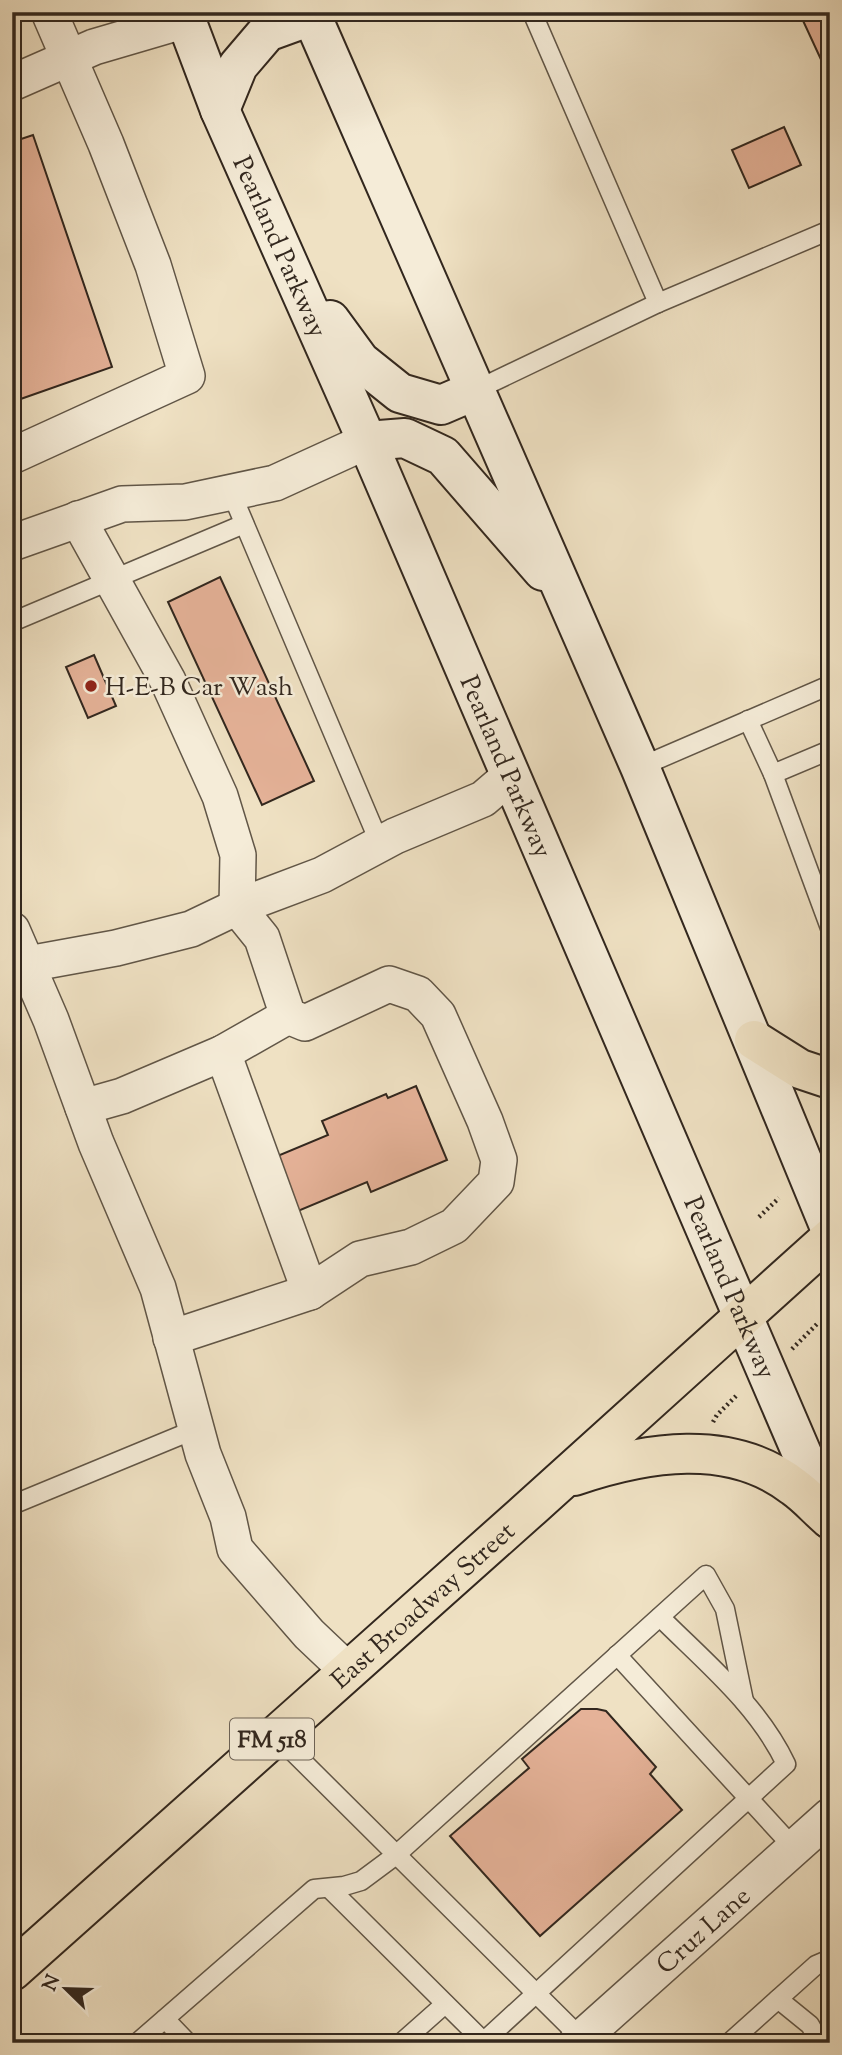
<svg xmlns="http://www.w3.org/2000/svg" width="842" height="2055" font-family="'Sorts Mill Goudy',serif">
  <rect width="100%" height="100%" fill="#efe1c3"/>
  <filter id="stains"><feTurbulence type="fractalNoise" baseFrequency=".00286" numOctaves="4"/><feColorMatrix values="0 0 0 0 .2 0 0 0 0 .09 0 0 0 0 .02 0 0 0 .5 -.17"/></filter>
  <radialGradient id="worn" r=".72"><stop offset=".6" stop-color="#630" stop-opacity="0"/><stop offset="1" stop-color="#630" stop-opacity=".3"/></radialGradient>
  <g fill="#e5b298" stroke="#32271e" stroke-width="2">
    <polygon points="799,12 830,12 830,79"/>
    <polygon points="784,127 801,165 749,188 732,150"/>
    <polygon points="33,135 112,367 12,402 12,142"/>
    <polygon points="220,577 314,781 262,805 168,602"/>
    <polygon points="94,655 116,706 88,718 66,667"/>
    <polygon points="416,1086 447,1160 371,1192 367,1182 298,1211 275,1157 328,1135 322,1121 386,1094 388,1098"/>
    <polygon points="581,1709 597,1709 606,1711 656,1767 650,1774 682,1810 540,1936 450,1836 529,1768 522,1759"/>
  </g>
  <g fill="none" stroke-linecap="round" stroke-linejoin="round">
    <defs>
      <g id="lane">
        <polyline points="532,12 658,303"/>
        <polyline points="476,390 658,303 830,230"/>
        <polyline points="231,492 380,844"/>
        <polyline points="12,622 244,524"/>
        <polyline points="748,720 773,774 830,750"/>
        <polyline points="640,767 830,685"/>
        <polyline points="773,774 830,928"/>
        <polyline points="12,1505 196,1429"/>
        <polyline points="617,1655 794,1848"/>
        <polyline points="276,1735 581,2038"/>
        <polyline points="329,1888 484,2042"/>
        <polyline points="778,1999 810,2025 820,2043"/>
        <polyline points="165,2019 188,2043"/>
        <polyline points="137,2043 314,1889 344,1886 361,1881 396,1855 706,1575 725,1609 744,1701"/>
        <polyline points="401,2043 445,2004"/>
        <path d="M482,2043L786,1764C758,1705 705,1662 660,1617"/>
        <polyline points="729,2043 816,1965 830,1959"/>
      </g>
      <g id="street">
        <polyline points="12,83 94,47 186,20"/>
        <polyline points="12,456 187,376 153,265 106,144 49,12"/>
        <polyline points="78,519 168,681 220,796 238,855 237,907 262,938 288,1016 305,1023 389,984 418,994 438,1015 485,1121 499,1160 496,1182 454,1226 411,1247 360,1259 310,1292 171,1338"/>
        <polyline points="12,543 122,504 185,502 275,483 367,441"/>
        <polyline points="12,930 51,1020 96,1143 158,1288 203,1454 228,1517 235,1549 309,1634 348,1671"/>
        <polyline points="28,964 116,948 191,929 237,907 322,875 395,836 483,799 511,775"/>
        <polyline points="223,1053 310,1292"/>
        <polyline points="83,1107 122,1096 223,1053 288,1016"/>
        <path id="s1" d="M576,2043L830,1816"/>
      </g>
      <g id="secondary">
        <path id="s2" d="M183,12L220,110L367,441L830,1519"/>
        <polyline points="310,12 640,767 830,1228"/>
        <polyline points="220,110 238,66 267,32 311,16"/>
        <polyline points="330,320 360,361 400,393 441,405 476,390"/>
        <polyline points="367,441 405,438 443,456 543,571"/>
      </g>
      <g id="primary">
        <polyline points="754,1040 800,1069 830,1079"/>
        <path d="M574,1476C645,1452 730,1437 794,1487C807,1496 818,1509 830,1519"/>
        <path id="s3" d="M12,1971L532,1507L830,1238"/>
      </g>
    </defs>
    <use href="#lane" stroke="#615647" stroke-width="21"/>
    <use href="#street" stroke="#615647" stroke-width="38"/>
    <use href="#secondary" stroke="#32271e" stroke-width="42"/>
    <use href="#primary" stroke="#32271e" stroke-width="42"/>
    <g stroke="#32271e" stroke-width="4.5" stroke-dasharray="2 3.5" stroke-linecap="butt">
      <polyline points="759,1217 779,1198"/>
      <polyline points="792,1349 818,1323"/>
      <polyline points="713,1422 717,1415 736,1396"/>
    </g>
    <use href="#lane" stroke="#f5ecd8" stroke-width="18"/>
    <use href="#street" stroke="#f5ecd8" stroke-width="35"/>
    <use href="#secondary" stroke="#f5ecd8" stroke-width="38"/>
    <use href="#primary" stroke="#efe1c3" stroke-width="38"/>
  </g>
  <circle fill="#8f2418" stroke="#f5ecd8" stroke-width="2.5" cx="91" cy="686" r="7"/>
  <g text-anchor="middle" stroke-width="5" stroke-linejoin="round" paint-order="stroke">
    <rect fill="#f5ecd8" stroke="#6c6256" stroke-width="2" x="230" y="1718.5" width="84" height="41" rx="5"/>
    <g font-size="24" font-weight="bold" fill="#32271e">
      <text x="272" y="1747">FM 518</text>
    </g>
    <g font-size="26" fill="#32271e" stroke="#f5ecd8">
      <text dy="9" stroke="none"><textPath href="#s2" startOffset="254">Pearland Parkway</textPath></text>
      <text dy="9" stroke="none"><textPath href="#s2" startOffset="821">Pearland Parkway</textPath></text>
      <text dy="9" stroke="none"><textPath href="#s2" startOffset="1388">Pearland Parkway</textPath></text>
      <text dy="9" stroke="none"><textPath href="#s3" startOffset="550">East Broadway Street</textPath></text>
      <text dy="9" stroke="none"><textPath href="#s1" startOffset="170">Cruz Lane</textPath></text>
    </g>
    <g font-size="26" fill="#32271e" stroke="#f5ecd8" text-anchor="start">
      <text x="105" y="695">H-E-B Car Wash</text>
    </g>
  </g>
  <rect width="842" height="2055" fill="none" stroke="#efe1c3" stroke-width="42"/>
  <rect x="14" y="14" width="814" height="2027" fill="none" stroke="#32271e" stroke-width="3.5"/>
  <rect x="21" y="21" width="800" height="2013" fill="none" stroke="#32271e" stroke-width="2"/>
  <g transform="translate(66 1989) rotate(293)" stroke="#f5ecd8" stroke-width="5" paint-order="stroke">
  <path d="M0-5L12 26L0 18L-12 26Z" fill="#32271e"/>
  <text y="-10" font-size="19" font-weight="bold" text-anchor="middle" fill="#32271e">N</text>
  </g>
  <rect width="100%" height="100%" filter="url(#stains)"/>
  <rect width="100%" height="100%" fill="url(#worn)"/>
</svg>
